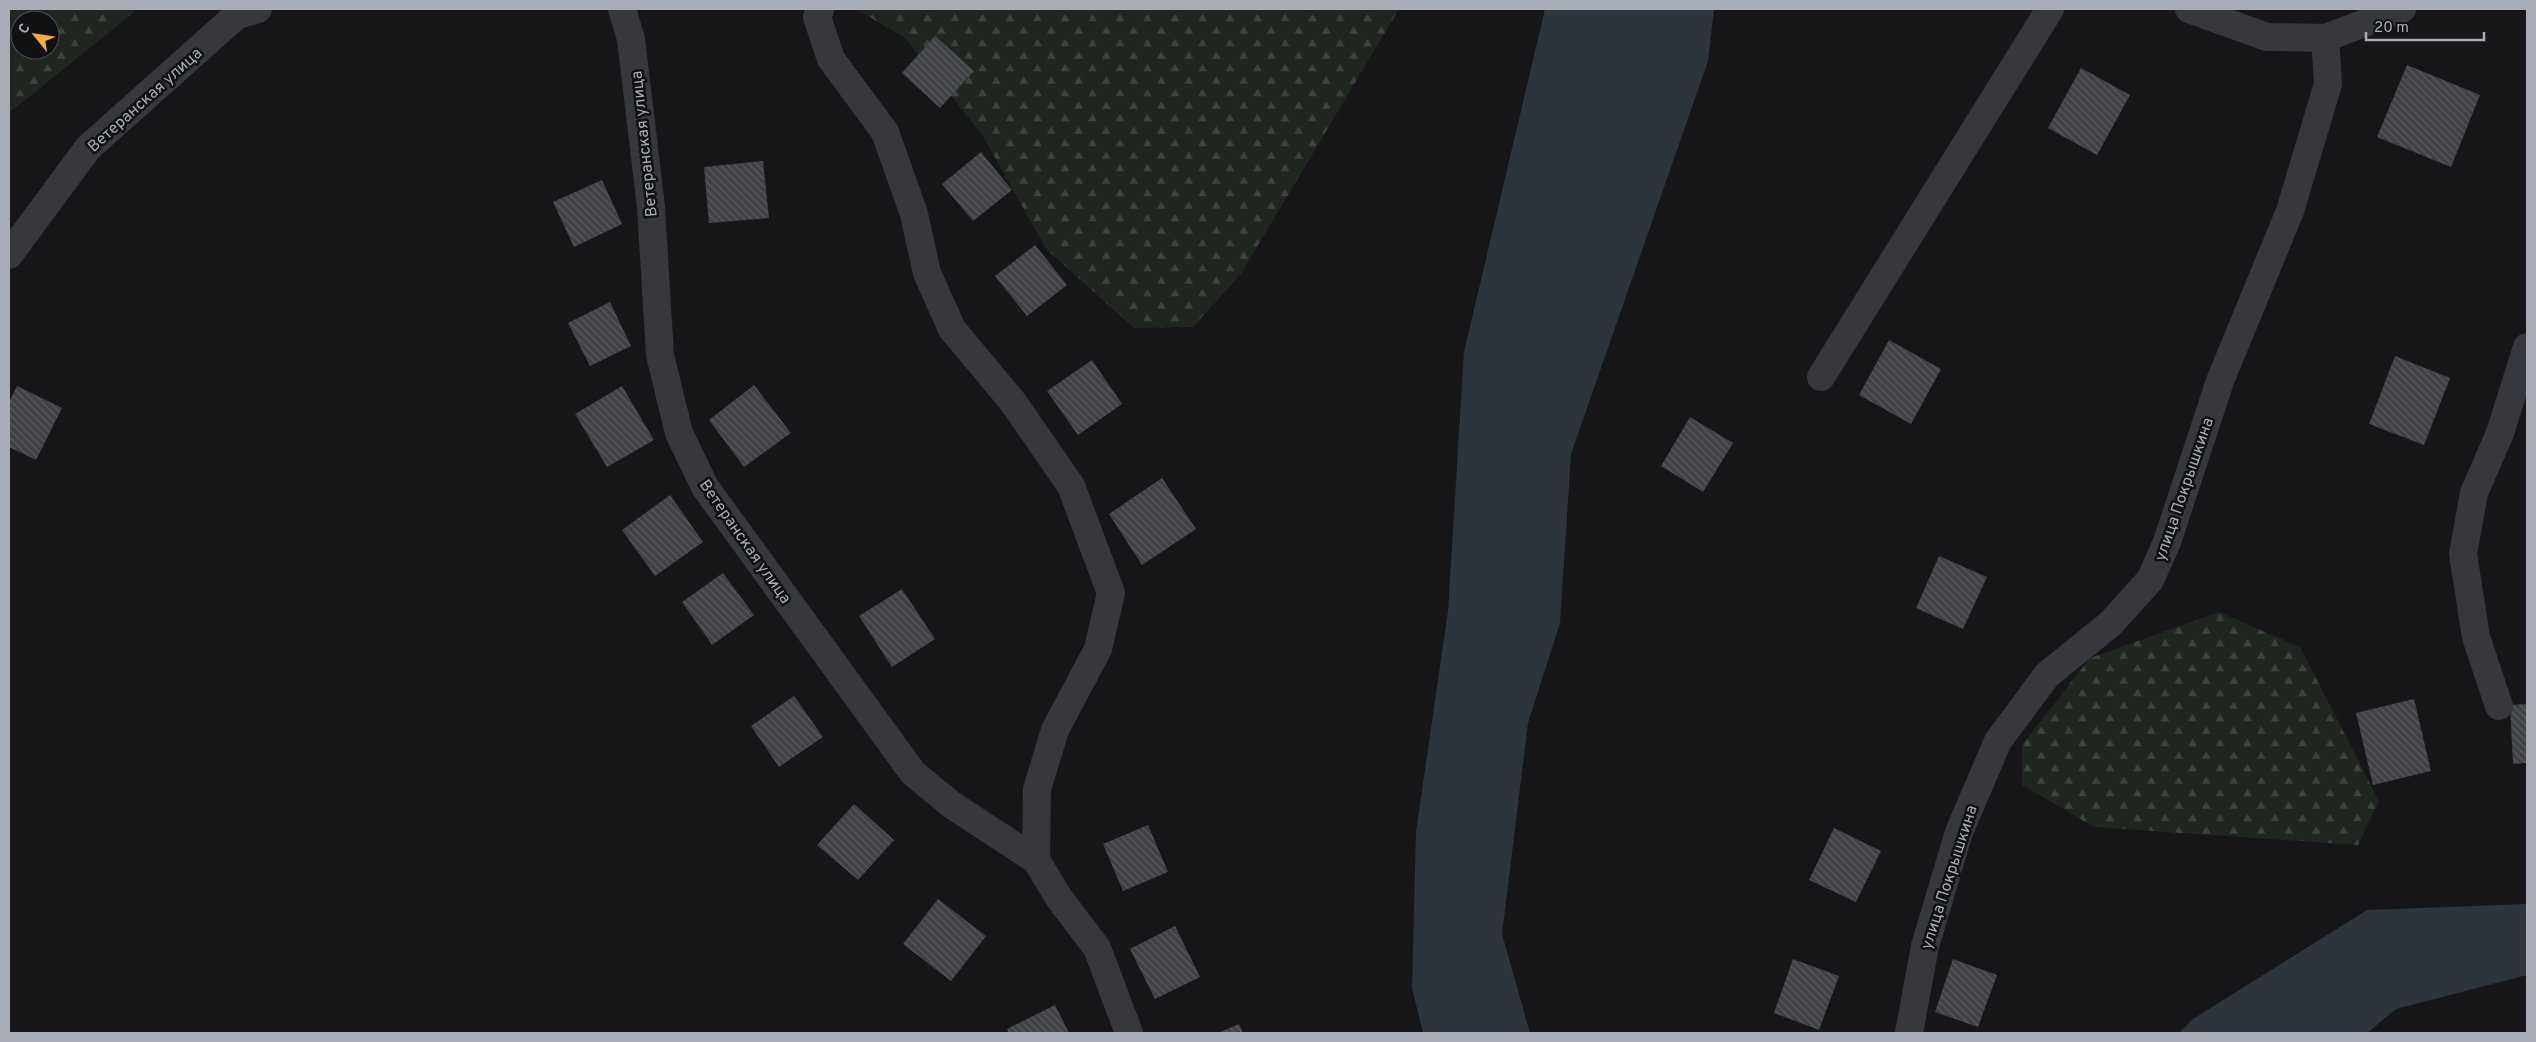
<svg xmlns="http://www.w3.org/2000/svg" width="2536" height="1042" font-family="Overpass,sans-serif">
  <defs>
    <pattern id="forest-firs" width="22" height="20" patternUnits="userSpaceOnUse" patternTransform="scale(1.25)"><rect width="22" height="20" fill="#1e261f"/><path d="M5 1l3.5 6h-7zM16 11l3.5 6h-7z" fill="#3c433d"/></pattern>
    <pattern id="building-back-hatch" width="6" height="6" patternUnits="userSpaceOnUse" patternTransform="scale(1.25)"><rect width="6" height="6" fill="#404145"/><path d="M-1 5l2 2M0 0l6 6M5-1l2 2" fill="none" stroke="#595a5e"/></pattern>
  </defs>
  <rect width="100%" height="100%" fill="#161618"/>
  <g fill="url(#forest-firs)" fill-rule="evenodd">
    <path d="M9,9H138L9,113ZM20,20H50V50H20Z"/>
    <polygon points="856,9 1399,9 1241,274 1193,327 1134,328 1046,249 983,136 905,38"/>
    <polygon points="2219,612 2300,647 2379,801 2358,845 2094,827 2022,785 2022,745 2090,658"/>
  </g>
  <g fill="#2c353c">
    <polygon points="1545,9 1714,9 1708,61 1571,454 1560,623 1528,723 1502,934 1530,1033 1423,1033 1412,988 1416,832 1448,611 1464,352"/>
    <polygon points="2527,904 2527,975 2396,1009 2367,1033 2179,1033 2193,1019 2367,910"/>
  </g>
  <g fill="url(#building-back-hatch)">
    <polygon points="935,36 974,71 940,108 902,73"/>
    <polygon points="2407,65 2480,95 2451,167 2377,137"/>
    <polygon points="2081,68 2130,95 2097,155 2048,128"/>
    <polygon points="981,152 1012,190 973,221 942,184"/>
    <polygon points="763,161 769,218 709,223 704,167"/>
    <polygon points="602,180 622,224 574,247 553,202"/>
    <polygon points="1035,245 1067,285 1027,316 995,276"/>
    <polygon points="610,302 631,346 590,366 568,323"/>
    <polygon points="1889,340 1941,369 1911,424 1859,395"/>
    <polygon points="2395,356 2450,378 2424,445 2369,424"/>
    <polygon points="1092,360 1122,404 1078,435 1047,391"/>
    <polygon points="754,385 791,433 744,467 709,420"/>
    <polygon points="17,386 62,408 36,460 9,447 9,402"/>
    <polygon points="622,386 654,440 607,467 575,414"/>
    <polygon points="1690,417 1733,443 1703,492 1661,466"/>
    <polygon points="1162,478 1196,529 1142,565 1109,514"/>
    <polygon points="670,495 703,542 655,576 622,530"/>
    <polygon points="1939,556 1987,577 1963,629 1916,608"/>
    <polygon points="723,573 754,615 712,645 682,602"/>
    <polygon points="902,589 935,639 892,667 859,616"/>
    <polygon points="794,696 823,737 779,767 751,726"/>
    <polygon points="2414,699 2431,771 2373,785 2356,713"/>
    <polygon points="2527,704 2527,763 2513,764 2510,705"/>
    <polygon points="854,804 894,840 858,880 817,845"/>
    <polygon points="1148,825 1168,872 1123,891 1103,844"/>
    <polygon points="1834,828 1881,851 1856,902 1809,880"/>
    <polygon points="938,899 986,936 951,981 903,944"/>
    <polygon points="1175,926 1200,977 1155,999 1130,949"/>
    <polygon points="1793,959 1839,976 1819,1030 1774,1013"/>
    <polygon points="1953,959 1997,975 1978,1027 1935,1012"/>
    <polygon points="1055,1005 1069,1033 1009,1033 1007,1029"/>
    <polygon points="1239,1024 1243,1033 1218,1033"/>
  </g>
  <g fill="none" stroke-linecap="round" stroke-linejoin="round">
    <g stroke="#37383d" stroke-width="28">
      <polyline points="622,9 631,39 651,207 660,355 679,433 705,487 913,773 952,805 1036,860 1059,898 1097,948 1129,1033"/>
      <polyline points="820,9 817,17 831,59 885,132 914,214 927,273 952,329 1013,402 1071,486 1111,593 1098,649 1055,730 1037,789 1036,860"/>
      <polyline points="2189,9 2267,37 2325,38 2402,9"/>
      <polyline points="9,255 88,148 237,15 258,9"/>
      <polyline points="1821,377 2050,9"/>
      <polyline points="2499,706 2476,637 2463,554 2474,493 2500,433 2527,347"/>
      <polyline points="1909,1033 1925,946 1959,832 1998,741 2047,675 2110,624 2150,580 2167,542 2220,381 2290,211 2328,84 2325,38"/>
    </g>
  </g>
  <g text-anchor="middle" stroke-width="5" stroke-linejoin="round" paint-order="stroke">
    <g font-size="16" fill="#a8adb8" stroke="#111113">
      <text transform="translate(144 99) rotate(-42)" y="6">Ветеранская улица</text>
      <text transform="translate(643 144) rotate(-96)" y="6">Ветеранская улица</text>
      <text transform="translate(2183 489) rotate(-71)" y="6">улица Покрышкина</text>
      <text transform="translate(746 541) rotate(55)" y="6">Ветеранская улица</text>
      <text transform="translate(1948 877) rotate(-72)" y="6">улица Покрышкина</text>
    </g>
  </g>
  <rect width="2536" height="1042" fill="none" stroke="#a8adb8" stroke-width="20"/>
  <g transform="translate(35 35) rotate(300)"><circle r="24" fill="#111113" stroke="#4d4f55"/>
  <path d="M0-4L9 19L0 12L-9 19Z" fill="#f2b134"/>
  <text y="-8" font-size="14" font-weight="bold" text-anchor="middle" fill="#a8adb8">С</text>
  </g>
  <path d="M2366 32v8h118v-8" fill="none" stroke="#a8adb8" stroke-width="2.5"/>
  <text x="2374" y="32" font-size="15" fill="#a8adb8" stroke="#111113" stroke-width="4" paint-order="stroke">20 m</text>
</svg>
